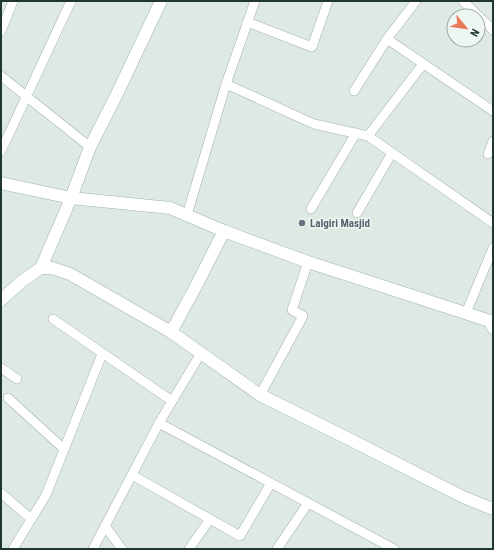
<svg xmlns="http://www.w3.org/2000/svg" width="494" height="550" font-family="'Roboto Condensed',sans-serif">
  <rect width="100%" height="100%" fill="#dee9e4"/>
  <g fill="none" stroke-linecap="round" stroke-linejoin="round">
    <defs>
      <g id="street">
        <polyline points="463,1 493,30"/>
        <polyline points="247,22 312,47 328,1"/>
        <polyline points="1,31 13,1"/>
        <polyline points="387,39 493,111"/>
        <polyline points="1,76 90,147"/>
        <polyline points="226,84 255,1"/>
        <polyline points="354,91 387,39 416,1"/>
        <polyline points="368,136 423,64"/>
        <polyline points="1,151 71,1"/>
        <polyline points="488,154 493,141"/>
        <polyline points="311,209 356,133"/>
        <polyline points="357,213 392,153"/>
        <polyline points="187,215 226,84 314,124 368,136 493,223"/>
        <polyline points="466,313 493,248"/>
        <polyline points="53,319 172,401"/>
        <polyline points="201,353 159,423 394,549"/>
        <polyline points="1,368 17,379"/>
        <polyline points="260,395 303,316 292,310 308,262"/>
        <polyline points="8,398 64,449"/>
        <polyline points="132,475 240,536 271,483"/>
        <polyline points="1,493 31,519"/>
        <polyline points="105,526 122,549"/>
        <polyline points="13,549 46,495 102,354"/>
        <polyline points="93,549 159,423"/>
        <polyline points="189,549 210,519"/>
        <polyline points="277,549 308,503"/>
      </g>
      <g id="secondary">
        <polyline points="1,183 71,198 170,208 224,231 308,262 490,321 493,328"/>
        <polyline points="41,268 71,198 90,147 116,96 161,1"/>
        <polyline points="1,300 22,281 41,268 52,268 70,274 171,332 260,395 349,439 463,497 493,509"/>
        <polyline points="171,332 195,288 224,231"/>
      </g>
    </defs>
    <use href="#street" stroke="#a1b0aa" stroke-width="10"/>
    <use href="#secondary" stroke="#9eb4ab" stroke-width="13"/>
    <use href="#street" stroke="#fff" stroke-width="9"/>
    <use href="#secondary" stroke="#fff" stroke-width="12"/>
  </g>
  <circle fill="#6b7280" stroke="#eef6f2" stroke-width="1.5" cx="302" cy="223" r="4"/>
  <g text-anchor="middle" stroke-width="3.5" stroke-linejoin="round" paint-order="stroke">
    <g font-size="11" font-weight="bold" fill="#5b616d" stroke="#eef6f2" text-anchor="start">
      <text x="310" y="227">Lalgiri Masjid</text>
    </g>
  </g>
  <rect width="494" height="550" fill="none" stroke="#203730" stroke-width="4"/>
  <g transform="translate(466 28) rotate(119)"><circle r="19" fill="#eef6f2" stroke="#9caaa4"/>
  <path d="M0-3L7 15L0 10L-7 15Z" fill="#ea795a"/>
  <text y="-6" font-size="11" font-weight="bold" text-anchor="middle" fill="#203730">N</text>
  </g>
</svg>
